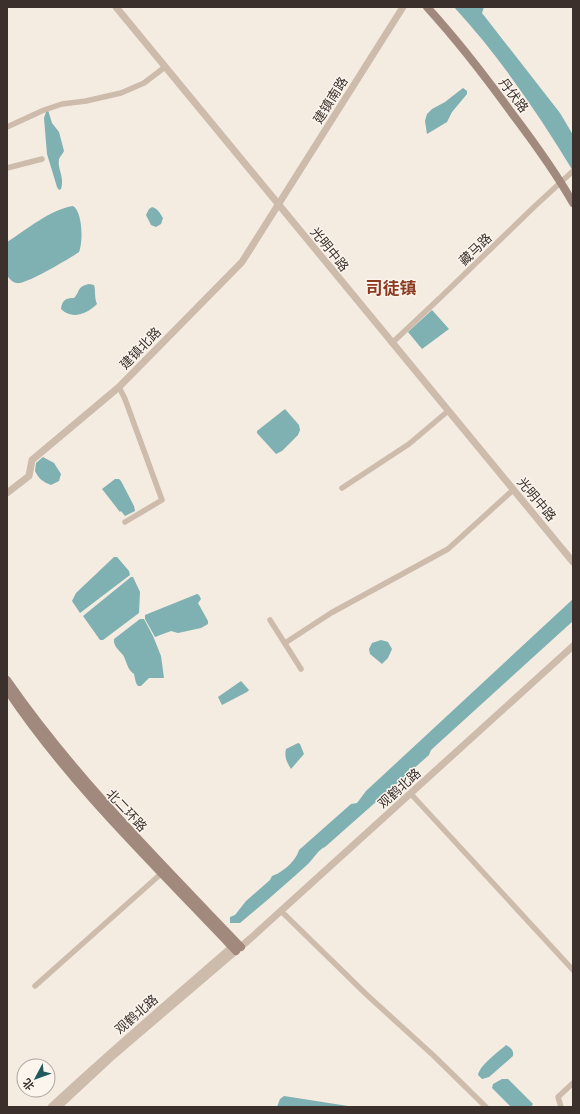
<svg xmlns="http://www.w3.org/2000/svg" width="580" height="1114" font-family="'Work Sans','Noto Sans SC',sans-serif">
  <rect width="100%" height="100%" fill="#f4ebe1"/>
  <g fill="#7fb0b2">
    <path d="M454,7H484L482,13L560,113L573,135V171C538,113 499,56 454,7Z"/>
    <polygon points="463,88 467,91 467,94 452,112 447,122 427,134 425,121 427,114 432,109 445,102"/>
    <path d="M48,110L52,123L59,132L64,151C63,154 60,156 59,159C57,169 65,177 61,189L59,190L57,187L47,154L44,118L46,112Z"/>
    <path d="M73,206C83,212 83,243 79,252C69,259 31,281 20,283C14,284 10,280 7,275V242C26,230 51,209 73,206Z"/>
    <path d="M152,207C158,209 160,213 163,218L161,224L156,227L151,225L146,215L149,209Z"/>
    <path d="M89,284L94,285C96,292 94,297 97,304C87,314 72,320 61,309C62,300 66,298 74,298C81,291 76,287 89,284Z"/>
    <polygon points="432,310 449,329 422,349 408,332"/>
    <polygon points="285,409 299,425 300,430 298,435 282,451 276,454 257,433 257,431"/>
    <path d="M43,457L54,463L61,474L59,481L51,485C43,482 39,479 35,471L36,463Z"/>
    <polygon points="115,479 119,479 121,481 134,506 135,511 125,516 121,511 120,512 102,489"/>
    <polygon points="114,557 117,557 129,571 130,575 80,613 72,601 76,593"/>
    <polygon points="131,577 133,577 140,592 139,613 103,640 100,640 83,616"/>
    <polygon points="197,594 199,595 201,599 198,603 208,621 208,624 201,628 178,633 171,631 155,637 145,619 145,615"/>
    <path d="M573,599V621L431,750L429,755L325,847C318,850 314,858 308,864C286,884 263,904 240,923H230V917L235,915L246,901L270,880L272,876C282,873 296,861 299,850L351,804L357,803L366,791Z"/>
    <path d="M140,619H144L153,636L161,656L164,678H149L141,686H138L136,683L134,674C127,669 127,662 123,655C119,650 113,646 114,639Z"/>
    <polygon points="381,640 388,642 392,649 388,658 382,664 370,654 369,649 372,643"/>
    <polygon points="241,681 249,690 247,692 222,705 218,697"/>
    <path d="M298,743L300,744L304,754L291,769C287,762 284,757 286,749Z"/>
    <path d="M506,1045C511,1048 514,1050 513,1056L489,1077L482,1079L478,1075C480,1065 498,1052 506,1045Z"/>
    <polygon points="502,1079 508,1079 533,1104 531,1107 511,1107 492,1088 493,1084"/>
    <polygon points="284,1096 348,1106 348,1107 277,1107 280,1099"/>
  </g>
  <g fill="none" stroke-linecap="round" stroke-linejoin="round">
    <g stroke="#cdbbac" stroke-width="5.5">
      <polyline points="7,127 44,110 62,104 86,101 121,93 144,83 165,67"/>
      <polyline points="7,168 42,159"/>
      <polyline points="392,343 443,295 535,206 573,171"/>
      <polyline points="119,387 125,399 162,500 125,522"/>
      <polyline points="342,488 409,444 448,411"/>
      <polyline points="270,620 301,669"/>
      <polyline points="285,643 331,613 448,549 513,490"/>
      <polyline points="411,794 573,970"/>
      <polyline points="281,911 367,995 434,1056 486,1107"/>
      <polyline points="35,986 163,872"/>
      <polyline points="561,1107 558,1097 573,1083"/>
    </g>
    <g stroke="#cdbbac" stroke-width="7">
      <polyline points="116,7 573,562"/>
      <polyline points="7,493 29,476 32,460 119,387 242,262 403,7"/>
      <path d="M51,1107C110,1052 171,1000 232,947H236"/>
      <polyline points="58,1107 114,1055 251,938 573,646"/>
    </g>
    <g stroke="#a18a7d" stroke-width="8">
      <path d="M427,7C457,40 485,76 511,112C533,141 555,171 573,203"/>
      <path d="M7,680C75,778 159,861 241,947"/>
      <path d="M7,690C72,787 157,867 236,951"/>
    </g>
  </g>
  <g text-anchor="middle" stroke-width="3" stroke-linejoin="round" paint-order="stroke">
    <g font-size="13" fill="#3b302b" stroke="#fbf5ee">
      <text transform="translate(514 95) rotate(53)" y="5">丹伏路</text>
      <text transform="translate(330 100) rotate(-58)" y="5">建镇南路</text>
      <text transform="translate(330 249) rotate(51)" y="5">光明中路</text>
      <text transform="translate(475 249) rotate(-44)" y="5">藏马路</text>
      <text transform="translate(140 348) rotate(-46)" y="5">建镇北路</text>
      <text transform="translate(537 499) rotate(50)" y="5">光明中路</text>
      <text transform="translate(399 788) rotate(-42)" y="5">观鹤北路</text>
      <text transform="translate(127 810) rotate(47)" y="5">北二环路</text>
      <text transform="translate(136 1014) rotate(-41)" y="5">观鹤北路</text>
    </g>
    <g font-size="17" font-weight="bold" fill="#8c3b22" stroke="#fbf5ee">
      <text x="391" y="294">司徒镇</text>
    </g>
  </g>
  <rect width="580" height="1114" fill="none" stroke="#3b302b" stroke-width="16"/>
  <g transform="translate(36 1078) rotate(229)"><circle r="19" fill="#fbf5ee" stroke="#aea6a0"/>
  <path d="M0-3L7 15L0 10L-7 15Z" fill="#1f5a5e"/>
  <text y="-6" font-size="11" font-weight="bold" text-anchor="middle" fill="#3b302b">北</text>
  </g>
</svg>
